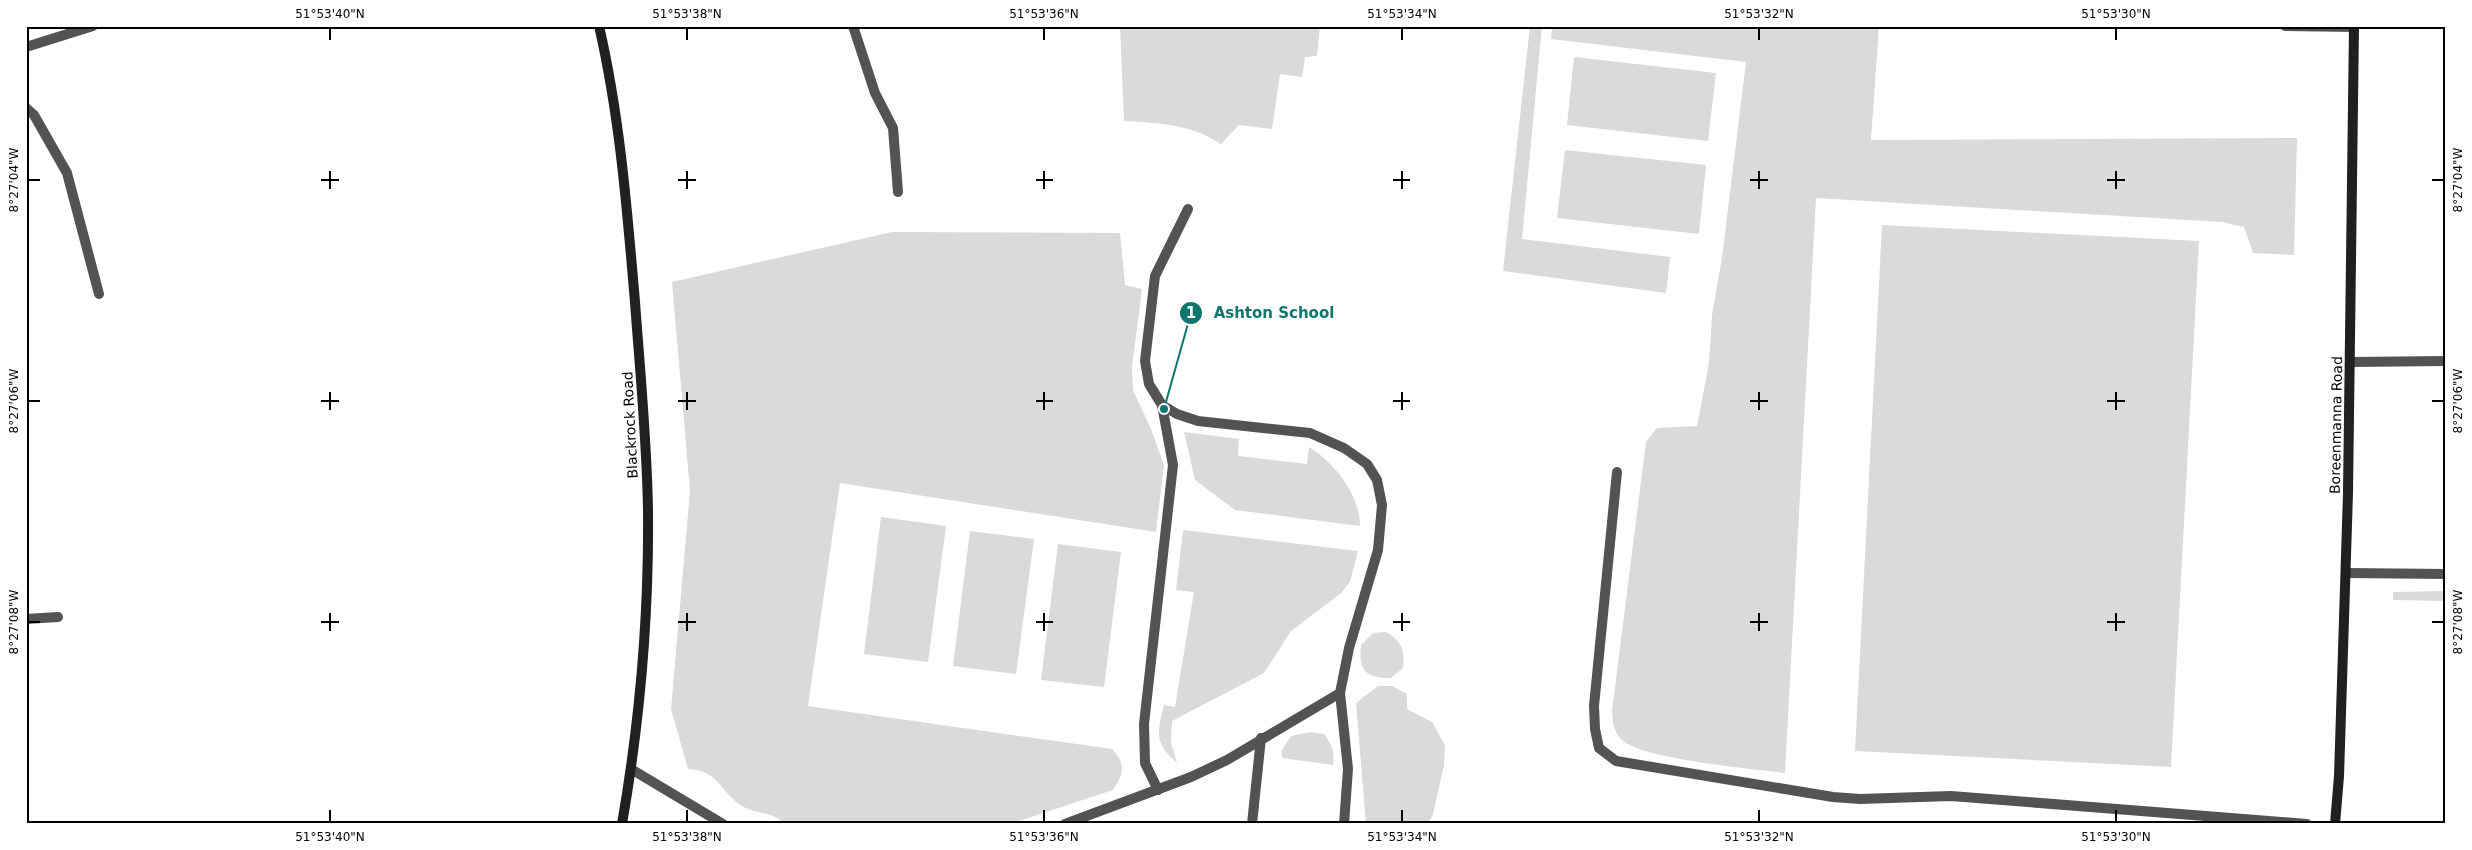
<svg xmlns="http://www.w3.org/2000/svg" width="2472" height="850" font-family="'DejaVu Sans',sans-serif">
  <rect width="100%" height="100%" fill="#fff"/>
  <g fill="#dadada">
    <path d="M1120,26H1320L1317,56L1305,57L1302,77L1280,74L1272,129L1239,125L1221,144C1190,124 1160,123 1124,121Z"/>
    <polygon points="1530,26 1542,26 1522,239 1670,257 1666,293 1503,271"/>
    <path d="M1552,26H1879L1871,140L2297,138L2294,255L2253,253L2244,227L2222,222L1816,198L1785,773C1755,769 1638,759 1621,739C1613,730 1613,722 1612,711L1646,442L1657,428L1697,426L1709,363L1712,315L1722,258L1746,62L1551,39Z"/>
    <polygon points="1574,57 1716,73 1708,141 1567,125"/>
    <polygon points="1565,150 1706,165 1699,234 1557,218"/>
    <polygon points="1882,225 2199,241 2171,767 1855,751"/>
    <path d="M892,232L1120,233L1125,285L1142,289L1132,367L1133,390L1151,429L1164,465L1156,532L840,483L808,706L1112,749C1126,764 1124,773 1113,790L1010,824H785C771,810 756,815 742,806C720,792 719,770 688,769L671,709L690,491L672,282Z"/>
    <path d="M1184,432L1239,439L1238,456L1307,464L1309,447C1335,463 1360,495 1360,526L1235,510L1195,480Z"/>
    <polygon points="881,517 946,526 928,662 864,654"/>
    <path d="M1183,530L1358,551L1350,582L1340,594L1291,631L1264,673L1172,721L1171,743L1177,763C1154,742 1157,734 1164,705L1175,707L1194,592L1176,590Z"/>
    <polygon points="970,531 1034,539 1016,674 953,666"/>
    <polygon points="1058,544 1121,552 1104,687 1041,680"/>
    <polygon points="2446,591 2446,601 2393,600 2393,592"/>
    <path d="M1386,632C1402,641 1405,651 1403,668L1391,678C1366,678 1358,671 1361,645L1373,633Z"/>
    <polygon points="1378,686 1392,686 1407,694 1407,709 1432,722 1445,745 1444,765 1433,814 1428,824 1366,824 1356,703"/>
    <path d="M1311,732L1324,734C1332,745 1335,752 1333,765L1282,758V750L1291,736Z"/>
  </g>
  <g fill="none" stroke-linecap="round" stroke-linejoin="round">
    <g stroke="#535353" stroke-width="10">
      <polyline points="26,47 93,26"/>
      <polyline points="26,108 34,115 67,173 99,294"/>
      <polyline points="1617,472 1594,706 1595,729 1599,748 1616,761 1833,797 1860,799 1951,796 2307,824"/>
      <polyline points="26,619 58,617"/>
      <polyline points="1340,693 1348,769 1344,824"/>
      <polyline points="631,769 723,824"/>
      <polyline points="1158,790 1145,763 1144,724 1173,465 1162,405"/>
      <polyline points="1065,824 1191,777 1227,760 1340,693 1349,648 1378,550 1382,505 1377,480 1367,464 1344,448 1310,433 1198,421 1177,414 1162,405 1149,384 1145,361 1155,276 1188,209"/>
      <polyline points="1252,824 1261,738"/>
    </g>
    <g stroke="#535353" stroke-width="10">
      <polyline points="853,26 875,93 893,128 898,192"/>
      <polyline points="2285,26 2354,27"/>
      <polyline points="2351,362 2446,361"/>
      <polyline points="2346,573 2446,574"/>
    </g>
    <g stroke="#202020" stroke-width="10">
      <path d="M599,26C620,117 627,209 635,302C640,371 647,441 648,511C649,616 640,720 622,824"/>
      <polyline points="2335,824 2339,776 2348,493 2354,26"/>
    </g>
  </g>
  <path fill="none" stroke="#000" stroke-width="2" d="M330,28V40M687,28V40M1044,28V40M1402,28V40M1759,28V40M2116,28V40M330,171V189M687,171V189M1044,171V189M1402,171V189M1759,171V189M2116,171V189M28,180H40M321,180H339M678,180H696M1036,180H1053M1393,180H1410M1750,180H1768M2107,180H2125M2432,180H2444M330,392V410M687,392V410M1044,392V410M1402,392V410M1759,392V410M2116,392V410M28,401H40M321,401H339M678,401H696M1036,401H1053M1393,401H1410M1750,401H1768M2107,401H2125M2432,401H2444M330,613V631M687,613V631M1044,613V631M1402,613V631M1759,613V631M2116,613V631M28,622H40M321,622H339M678,622H696M1036,622H1053M1393,622H1410M1750,622H1768M2107,622H2125M2432,622H2444M330,810V822M687,810V822M1044,810V822M1402,810V822M1759,810V822M2116,810V822"/>
  <g text-anchor="middle" stroke-width="4" stroke-linejoin="round" paint-order="stroke">
    <g font-size="14" fill="#000" stroke="#fff">
      <text transform="translate(630 425) rotate(-93)" y="5">Blackrock Road</text>
      <text transform="translate(2336 425) rotate(-89)" y="5">Boreenmanna Road</text>
    </g>
  </g>
  <path fill="none" stroke="#0f766e" stroke-width="2" d="M1164 409L1191 313"/>
  <g fill="#0f766e" stroke="#fff" stroke-width="2">
    <circle cx="1164" cy="409" r="5"/>
    <circle cx="1191" cy="313" r="12"/>
  </g>
  <g font-size="15" text-anchor="middle" font-weight="bold" fill="#fff">
    <text x="1191" y="318">1</text>
  </g>
  <g font-size="15" text-anchor="middle" font-weight="bold" fill="#0f766e" stroke="#fff" stroke-width="4" stroke-linejoin="round" paint-order="stroke">
    <text x="1274" y="318">Ashton School</text>
  </g>
  <rect width="2472" height="850" fill="none" stroke="#ffffff" stroke-width="55"/>
  <rect x="28" y="28" width="2416" height="794" fill="none" stroke="#000" stroke-width="2"/>
  <g font-size="12" text-anchor="middle" fill="#000">
    <text x="330" y="18">51°53'40"N</text>
    <text x="687" y="18">51°53'38"N</text>
    <text x="1044" y="18">51°53'36"N</text>
    <text x="1402" y="18">51°53'34"N</text>
    <text x="1759" y="18">51°53'32"N</text>
    <text x="2116" y="18">51°53'30"N</text>
    <text transform="translate(2458 180) rotate(-90)" y="4">8°27'04"W</text>
    <text transform="translate(14 180) rotate(-90)" y="4">8°27'04"W</text>
    <text transform="translate(2458 401) rotate(-90)" y="4">8°27'06"W</text>
    <text transform="translate(14 401) rotate(-90)" y="4">8°27'06"W</text>
    <text transform="translate(2458 622) rotate(-90)" y="4">8°27'08"W</text>
    <text transform="translate(14 622) rotate(-90)" y="4">8°27'08"W</text>
    <text x="330" y="841">51°53'40"N</text>
    <text x="687" y="841">51°53'38"N</text>
    <text x="1044" y="841">51°53'36"N</text>
    <text x="1402" y="841">51°53'34"N</text>
    <text x="1759" y="841">51°53'32"N</text>
    <text x="2116" y="841">51°53'30"N</text>
  </g>
</svg>
